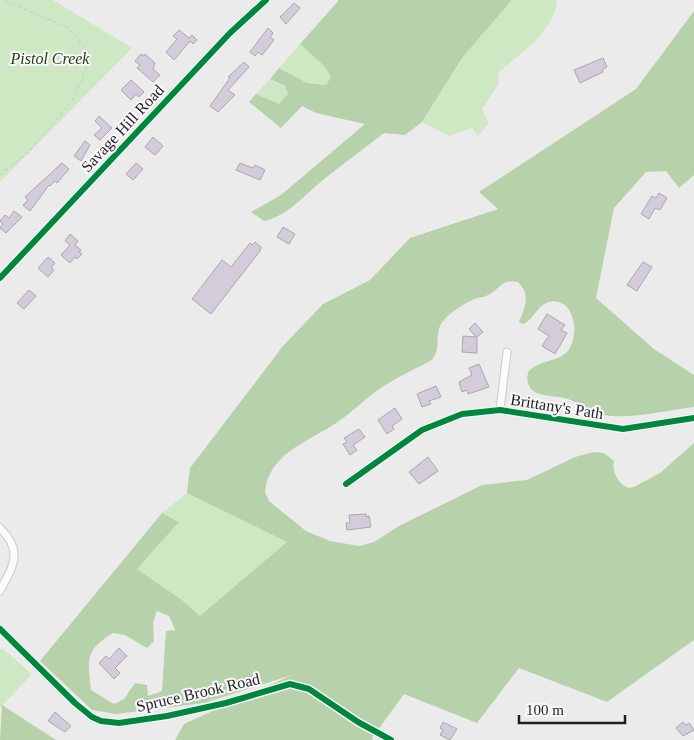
<svg xmlns="http://www.w3.org/2000/svg" width="694" height="740" font-family="Georgia,serif">
  <rect width="100%" height="100%" fill="#ecebec"/>
  <g fill="#cfe8c4">
    <polygon points="0,0 53,0 132,48 0,182"/>
    <path d="M512,0H557C555,32 520,53 498,73L499,83L482,109L489,123L478,136L472,128L449,136L422,122L462,58Z"/>
    <polygon points="300,44 324,66 331,77 326,85 307,83 279,68"/>
    <polygon points="270,79 285,87 289,94 279,104 256,94"/>
    <polygon points="187,493 287,542 200,617 182,600 137,569 179,522 162,513"/>
    <polygon points="2,648 32,674 0,708 0,650"/>
  </g>
  <g fill="#b7d2aa" fill-rule="evenodd">
    <path d="M339,0H512L462,58L422,122L405,135L384,133C361,151 337,168 316,186C299,201 286,216 264,221L251,212L281,195L365,124L316,113L302,106L281,128L249,102L256,94L279,104L288,94L285,86L270,79L279,68L307,83L326,85L331,77L324,66L300,44Z"/>
    <path d="M694,11V175L679,188L666,171L646,172L614,208L596,298L654,349L694,375V407C667,410 625,421 599,414C588,411 579,403 568,399C551,394 523,400 528,372C546,354 571,367 574,332C575,324 572,313 567,307C562,302 556,300 549,302C537,305 534,320 523,324L519,322C524,307 532,297 518,282C502,278 500,289 488,295C485,297 481,297 477,298C466,302 445,315 440,326C435,338 441,349 432,360C413,370 393,379 375,392C363,401 352,412 339,421C311,441 269,452 265,492L269,501L306,531L330,541L359,546L374,542L399,526L482,485L527,480L575,457L594,452L604,453L614,461C611,471 619,485 629,488L634,487L660,473L694,443V640L607,702L519,668L477,723L404,694L372,738L373,740H175L184,724L292,675L204,703L116,714L92,710L40,661L162,513L179,522L137,569L182,600L200,616L287,542L187,493L190,468L283,346L323,304L370,280L410,238L498,209L479,192L636,89ZM157,611L169,616L175,630L166,631L162,691L148,696L147,685L135,683L124,699L114,704L91,690C88,660 84,651 113,633L125,635L147,648L154,641L153,622Z"/>
    <polygon points="2,705 56,740 0,740"/>
  </g>
  <g fill="#d4ccda" stroke="#a9a8a9">
    <polygon points="294,3 300,8 286,24 280,17"/>
    <polygon points="268,28 273,33 270,37 274,40 262,55 258,52 255,56 250,52"/>
    <polygon points="179,30 189,38 192,35 197,40 193,44 190,41 174,60 166,52 177,39 173,36"/>
    <polygon points="141,54 144,56 145,54 155,63 153,69 160,75 153,82 137,68 140,65 135,61"/>
    <polygon points="603,58 607,67 602,70 603,72 580,83 574,70"/>
    <polygon points="244,62 249,67 228,90 235,95 218,112 210,106 230,78 228,77"/>
    <polygon points="131,80 144,92 139,97 136,94 131,100 121,90"/>
    <polygon points="99,116 112,128 100,140 94,135 102,128 95,121"/>
    <polygon points="153,137 163,146 155,155 145,147"/>
    <polygon points="85,141 90,145 81,161 74,156"/>
    <polygon points="62,163 69,169 57,183 55,181 50,186 49,185 30,211 23,205 28,200 25,197"/>
    <polygon points="136,163 143,169 133,180 126,174"/>
    <polygon points="240,163 253,168 255,165 265,170 260,180 236,170"/>
    <polygon points="659,193 667,198 660,210 655,208 649,219 641,214 652,196 656,198"/>
    <polygon points="14,211 22,217 6,233 0,228 3,224 0,221 5,215 9,218"/>
    <polygon points="283,227 295,234 289,244 277,237"/>
    <polygon points="70,234 78,241 75,245 81,250 79,252 82,254 77,259 75,257 70,263 61,255 70,245 65,241"/>
    <polygon points="255,242 261,247 260,251 211,314 192,299 222,260 231,267 250,243 252,245"/>
    <polygon points="48,257 55,263 51,268 54,270 48,277 38,268"/>
    <polygon points="643,262 652,267 637,291 627,285"/>
    <polygon points="29,290 36,296 24,309 17,303"/>
    <polygon points="547,314 565,325 561,330 567,333 555,354 542,346 549,336 538,329"/>
    <polygon points="475,323 483,332 477,337 477,353 462,352 463,336 476,337 469,329"/>
    <polygon points="479,364 489,387 468,394 467,390 462,392 459,382 472,375 469,368"/>
    <polygon points="436,386 441,397 429,401 431,404 422,407 417,394"/>
    <polygon points="395,408 402,419 392,426 394,429 387,434 378,420"/>
    <polygon points="359,429 365,437 353,445 357,450 350,455 343,444 347,442 344,438"/>
    <polygon points="428,457 438,471 419,484 409,472"/>
    <polygon points="366,514 366,517 369,516 371,527 347,530 346,523 350,523 349,515"/>
    <polygon points="119,648 127,656 115,668 120,673 114,679 99,663 106,656 109,659"/>
    <polygon points="55,712 71,726 65,732 48,721"/>
    <polygon points="443,722 457,729 450,740 440,735 443,730 440,728"/>
    <polygon points="683,722 686,725 689,723 694,730 683,736 676,728"/>
  </g>
  <g fill="none" stroke-linecap="round" stroke-linejoin="round">
    <defs>
      <g id="street">
        <polyline points="0,278 230,33 266,0"/>
        <polyline points="500,410 507,352"/>
        <polyline points="346,484 422,430 462,414 500,410 623,429 694,418"/>
        <path d="M0,528C24,552 13,566 0,591"/>
        <polyline points="0,629 75,703 92,717 101,721 119,723 167,716 226,703 290,684 309,689 358,722 391,740"/>
      </g>
    </defs>
    <use href="#street" stroke="#cac9ca" stroke-width="9"/>
    <polyline stroke="#cbcacb" stroke-width="1" stroke-dasharray="4 2.5" stroke-linecap="butt" points="0,175 28,153 74,98 91,56 69,28 3,0"/>
    <use href="#street" stroke="#fcfcfc" stroke-width="7"/>
    <defs>
      <g id="cycleway">
        <polyline points="0,278 230,33 266,0"/>
        <polyline points="346,484 422,430 462,414 500,410 623,429 694,418"/>
        <polyline points="0,629 75,703 92,717 101,721 119,723 167,716 226,703 290,684 309,689 358,722 391,740"/>
      </g>
    </defs>
    <use href="#cycleway" stroke="#f9f7fa" stroke-width="9"/>
    <use href="#cycleway" stroke="#00873e" stroke-width="6"/>
  </g>
  <g text-anchor="middle" stroke-width="4" stroke-linejoin="round" paint-order="stroke">
    <g font-size="16" font-style="italic" fill="#1c3d08" stroke="#f9f7fa">
      <text x="50" y="64">Pistol Creek</text>
    </g>
    <g font-size="16" fill="#201f20" stroke="#f9f7fa">
      <text transform="translate(122 128) rotate(-47)" y="6">Savage Hill Road</text>
      <text transform="translate(557 406) rotate(9)" y="6">Brittany's Path</text>
      <text transform="translate(198 692) rotate(-13)" y="6">Spruce Brook Road</text>
    </g>
  </g>
  <path d="M519 715v8h106v-8" fill="none" stroke="#201f20" stroke-width="2.5"/>
  <text x="526" y="715" font-size="15" fill="#201f20" stroke="#f9f7fa" stroke-width="4" paint-order="stroke">100 m</text>
</svg>
